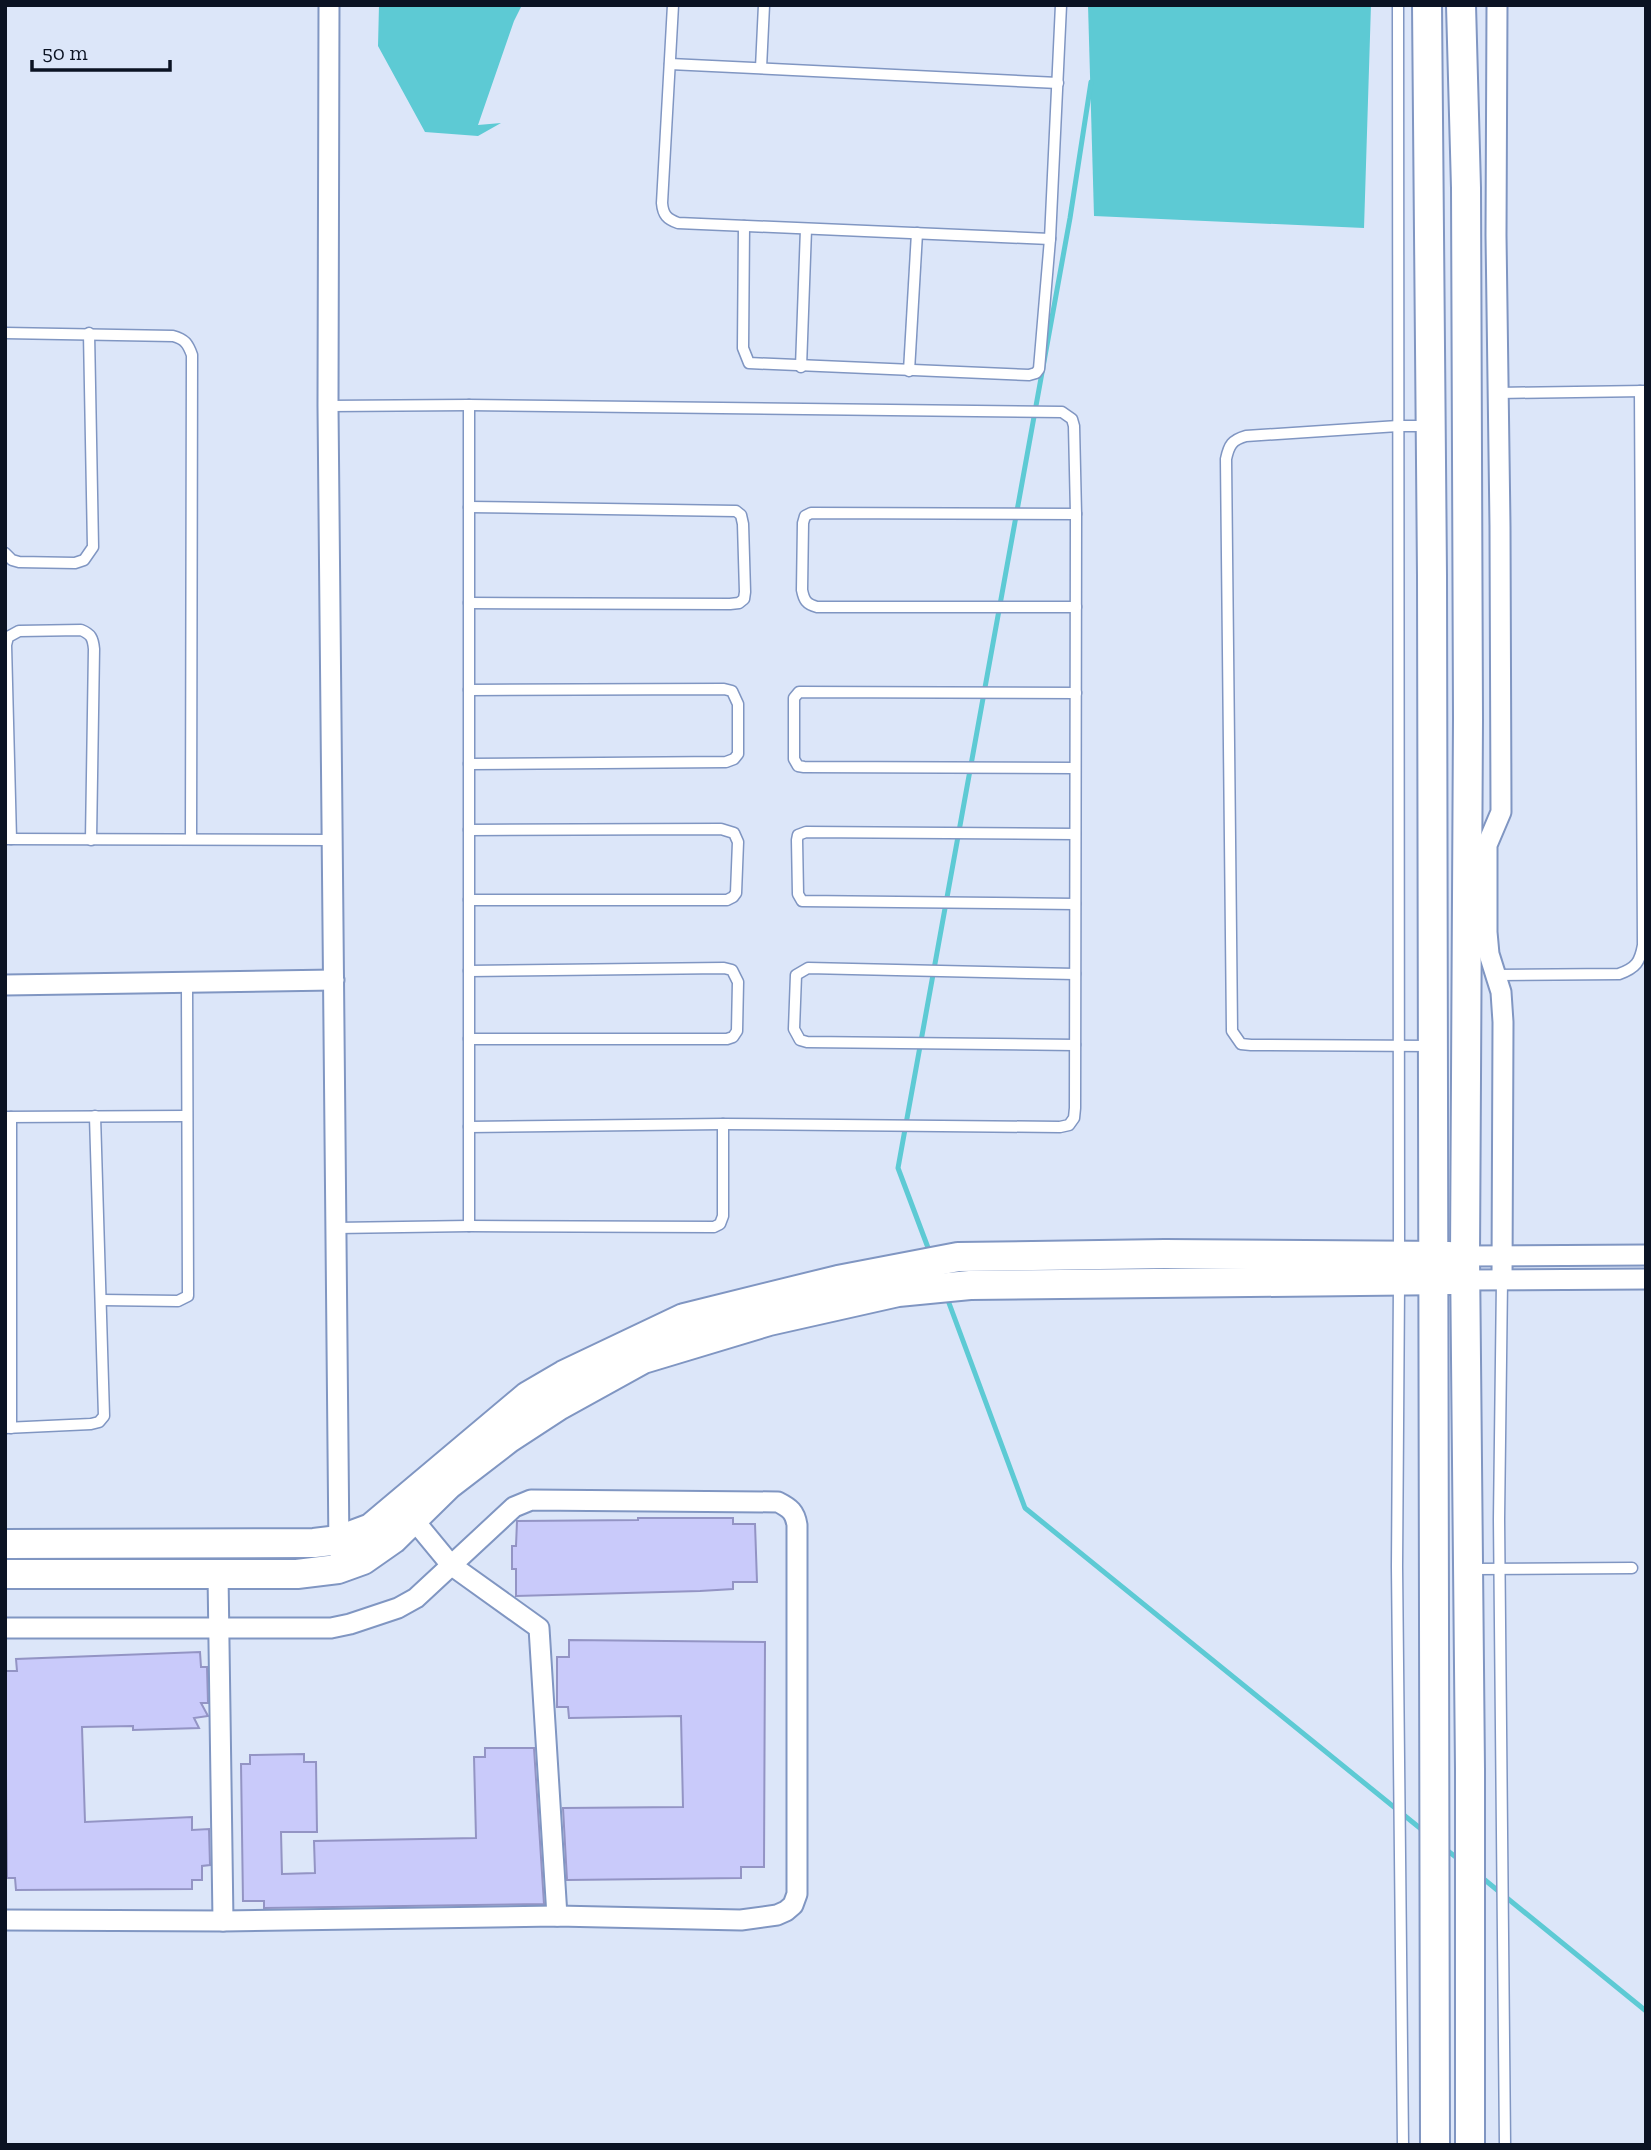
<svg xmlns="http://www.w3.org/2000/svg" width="1651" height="2150" viewBox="0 0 1651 2150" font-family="'Zilla Slab',serif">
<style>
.water{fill:#5dcad4}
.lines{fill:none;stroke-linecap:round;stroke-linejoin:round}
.stream{stroke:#5dcad4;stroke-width:5}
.building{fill:#c9cafa;stroke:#9394c4;stroke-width:2}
.lane-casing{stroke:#8096c2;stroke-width:13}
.street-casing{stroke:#8096c2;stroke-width:23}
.secondary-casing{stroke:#8096c2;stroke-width:32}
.lane{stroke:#fff;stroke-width:10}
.street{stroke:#fff;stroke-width:19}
.secondary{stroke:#fff;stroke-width:28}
</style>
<rect width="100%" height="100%" fill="#dce6f9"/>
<!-- water -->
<g class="water">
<polygon points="379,5 522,5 514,21 478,125 501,123 478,136 425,132 378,46"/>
<polygon points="1088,5 1371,5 1364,228 1094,216"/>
</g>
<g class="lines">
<!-- stream -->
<g class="stream">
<polyline points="930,1253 898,1168 1070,218 1091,82"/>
<polyline points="946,1295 1025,1508 1426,1833"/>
<polyline points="1444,1848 1461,1861"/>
<polyline points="1480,1876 1646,2011"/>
</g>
</g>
<!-- building -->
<g class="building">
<polygon points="638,1518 733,1518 733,1524 755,1524 757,1582 733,1582 733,1589 700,1591 516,1596 516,1569 512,1569 512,1546 516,1546 517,1521 638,1520"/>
<polygon points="569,1640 765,1642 764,1867 741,1867 741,1878 567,1880 563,1808 683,1807 681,1716 569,1718 568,1707 557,1707 557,1657 569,1657"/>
<polygon points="200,1652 201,1667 207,1667 208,1703 201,1703 208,1716 194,1718 199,1728 133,1730 133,1726 82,1727 85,1822 192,1817 192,1830 209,1829 210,1865 202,1866 202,1880 192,1880 192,1889 16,1890 15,1878 7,1878 5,1671 17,1671 16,1659"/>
<polygon points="485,1748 534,1748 544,1904 264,1908 264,1901 243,1901 241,1764 250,1764 250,1755 304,1754 304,1762 316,1762 317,1832 281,1832 282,1874 315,1873 314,1841 476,1838 474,1757 485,1757"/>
</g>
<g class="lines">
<defs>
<g id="lane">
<path d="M673,5L662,203C663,215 667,219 678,223L1050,239"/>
<polyline points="1398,5 1399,1252"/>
<polyline points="670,64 1058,83"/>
<polyline points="761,68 764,5"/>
<polyline points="744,226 743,348 749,363 1029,375 1036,373 1039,369 1050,239 1061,5"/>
<path d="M5,333L173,336C185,339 188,344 192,355L191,839"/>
<polyline points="801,367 806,229"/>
<polyline points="909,371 917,233"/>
<polyline points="1498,393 1645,391"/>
<polyline points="328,406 469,405 1062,412 1072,419 1074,426 1076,514 1075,1108 1074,1118 1069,1125 1060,1127 723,1124 469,1127"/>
<path d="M1429,426H1398L1246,436C1232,440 1229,445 1226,459L1232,1031L1241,1044L1251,1045L1431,1046"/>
<polyline points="5,553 12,560 19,562 75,563 84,560 93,547 89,333"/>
<polyline points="469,603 730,604 739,603 744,599 745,592 743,524 741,515 736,511 469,507"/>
<path d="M1076,607H817C806,604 804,600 802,590L803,523L805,516L811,513L1076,514"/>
<polyline points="469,690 724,689 732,691 738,704 738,754 734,759 726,762 469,764"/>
<polyline points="1075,768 804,767 798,766 794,759 794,698 799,692 1076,693"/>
<polyline points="1075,834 806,832 798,835 797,840 798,894 802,901 1075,904"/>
<polyline points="6,839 332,840"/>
<path d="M11,839L6,645L8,637L19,631L81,630C91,634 93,638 94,649L91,840"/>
<polyline points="469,900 727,900 733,897 736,893 738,842 734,833 721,829 469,830"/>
<path d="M1496,975L1619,974C1636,968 1640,962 1643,945L1640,391"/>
<polyline points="469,1039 727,1039 733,1037 737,1031 738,982 732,970 724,968 469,971"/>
<polyline points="1075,1045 807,1042 800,1040 794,1029 796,975 808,968 1075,974"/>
<polyline points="5,1117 186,1116"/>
<polyline points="11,1117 11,1428"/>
<polyline points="469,1226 469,405"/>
<polyline points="336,1228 469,1226 714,1227 720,1224 723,1216 723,1124"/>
<polyline points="1502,1280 1499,1519 1505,2145"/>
<polyline points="1399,1284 1397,1567 1403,2145"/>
<polyline points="102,1300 178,1301 188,1296 187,984"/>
<polyline points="5,1428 91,1424 99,1422 104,1416 95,1116"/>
<polyline points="1472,1569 1632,1568"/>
</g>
<g id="street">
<polyline points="329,5 328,406 339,1551"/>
<polyline points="1497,5 1496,235 1500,526 1501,812 1487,845 1487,932 1489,954 1501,992 1503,1022 1502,1280"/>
<polyline points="5,985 334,980"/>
<polyline points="1465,1256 1646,1255"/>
<polyline points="1465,1280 1646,1279"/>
<polyline points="413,1519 451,1565 539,1628 557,1916"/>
<polyline points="218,1574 223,1921"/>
<path d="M5,1628H331L350,1624L398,1608L416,1598L514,1507L531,1500L778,1502C790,1508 795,1512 797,1525V1894L793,1905L786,1911L777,1915L741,1920L557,1916L223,1921L5,1920"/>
</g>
<g id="secondary">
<polyline points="1427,5 1432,575 1435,2145"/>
<polyline points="1461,5 1466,188 1468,719 1465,1256 1470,1769 1470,2145"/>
<polyline points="5,1544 314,1543 339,1540 371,1528 528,1396 564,1375 684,1318 838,1280 958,1257 1165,1254 1449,1256"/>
<polyline points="5,1574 297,1574 338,1569 363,1560 393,1539 448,1485 509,1438 558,1406 643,1359 769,1321 898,1292 970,1285 1451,1280"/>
</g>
</defs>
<!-- lane casing -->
<use href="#lane" class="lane-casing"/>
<!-- street casing -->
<use href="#street" class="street-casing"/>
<!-- secondary casing -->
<use href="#secondary" class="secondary-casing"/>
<!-- lane -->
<use href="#lane" class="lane"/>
<!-- street -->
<use href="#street" class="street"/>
<!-- secondary -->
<use href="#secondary" class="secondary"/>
</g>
<!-- border -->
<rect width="1651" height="2150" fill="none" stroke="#0b1323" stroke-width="14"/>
<!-- scale -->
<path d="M32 60v10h138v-10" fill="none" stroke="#0b1323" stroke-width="3.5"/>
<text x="42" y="60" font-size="21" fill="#0b1323" stroke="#dce6f9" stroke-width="5" paint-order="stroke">50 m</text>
</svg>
